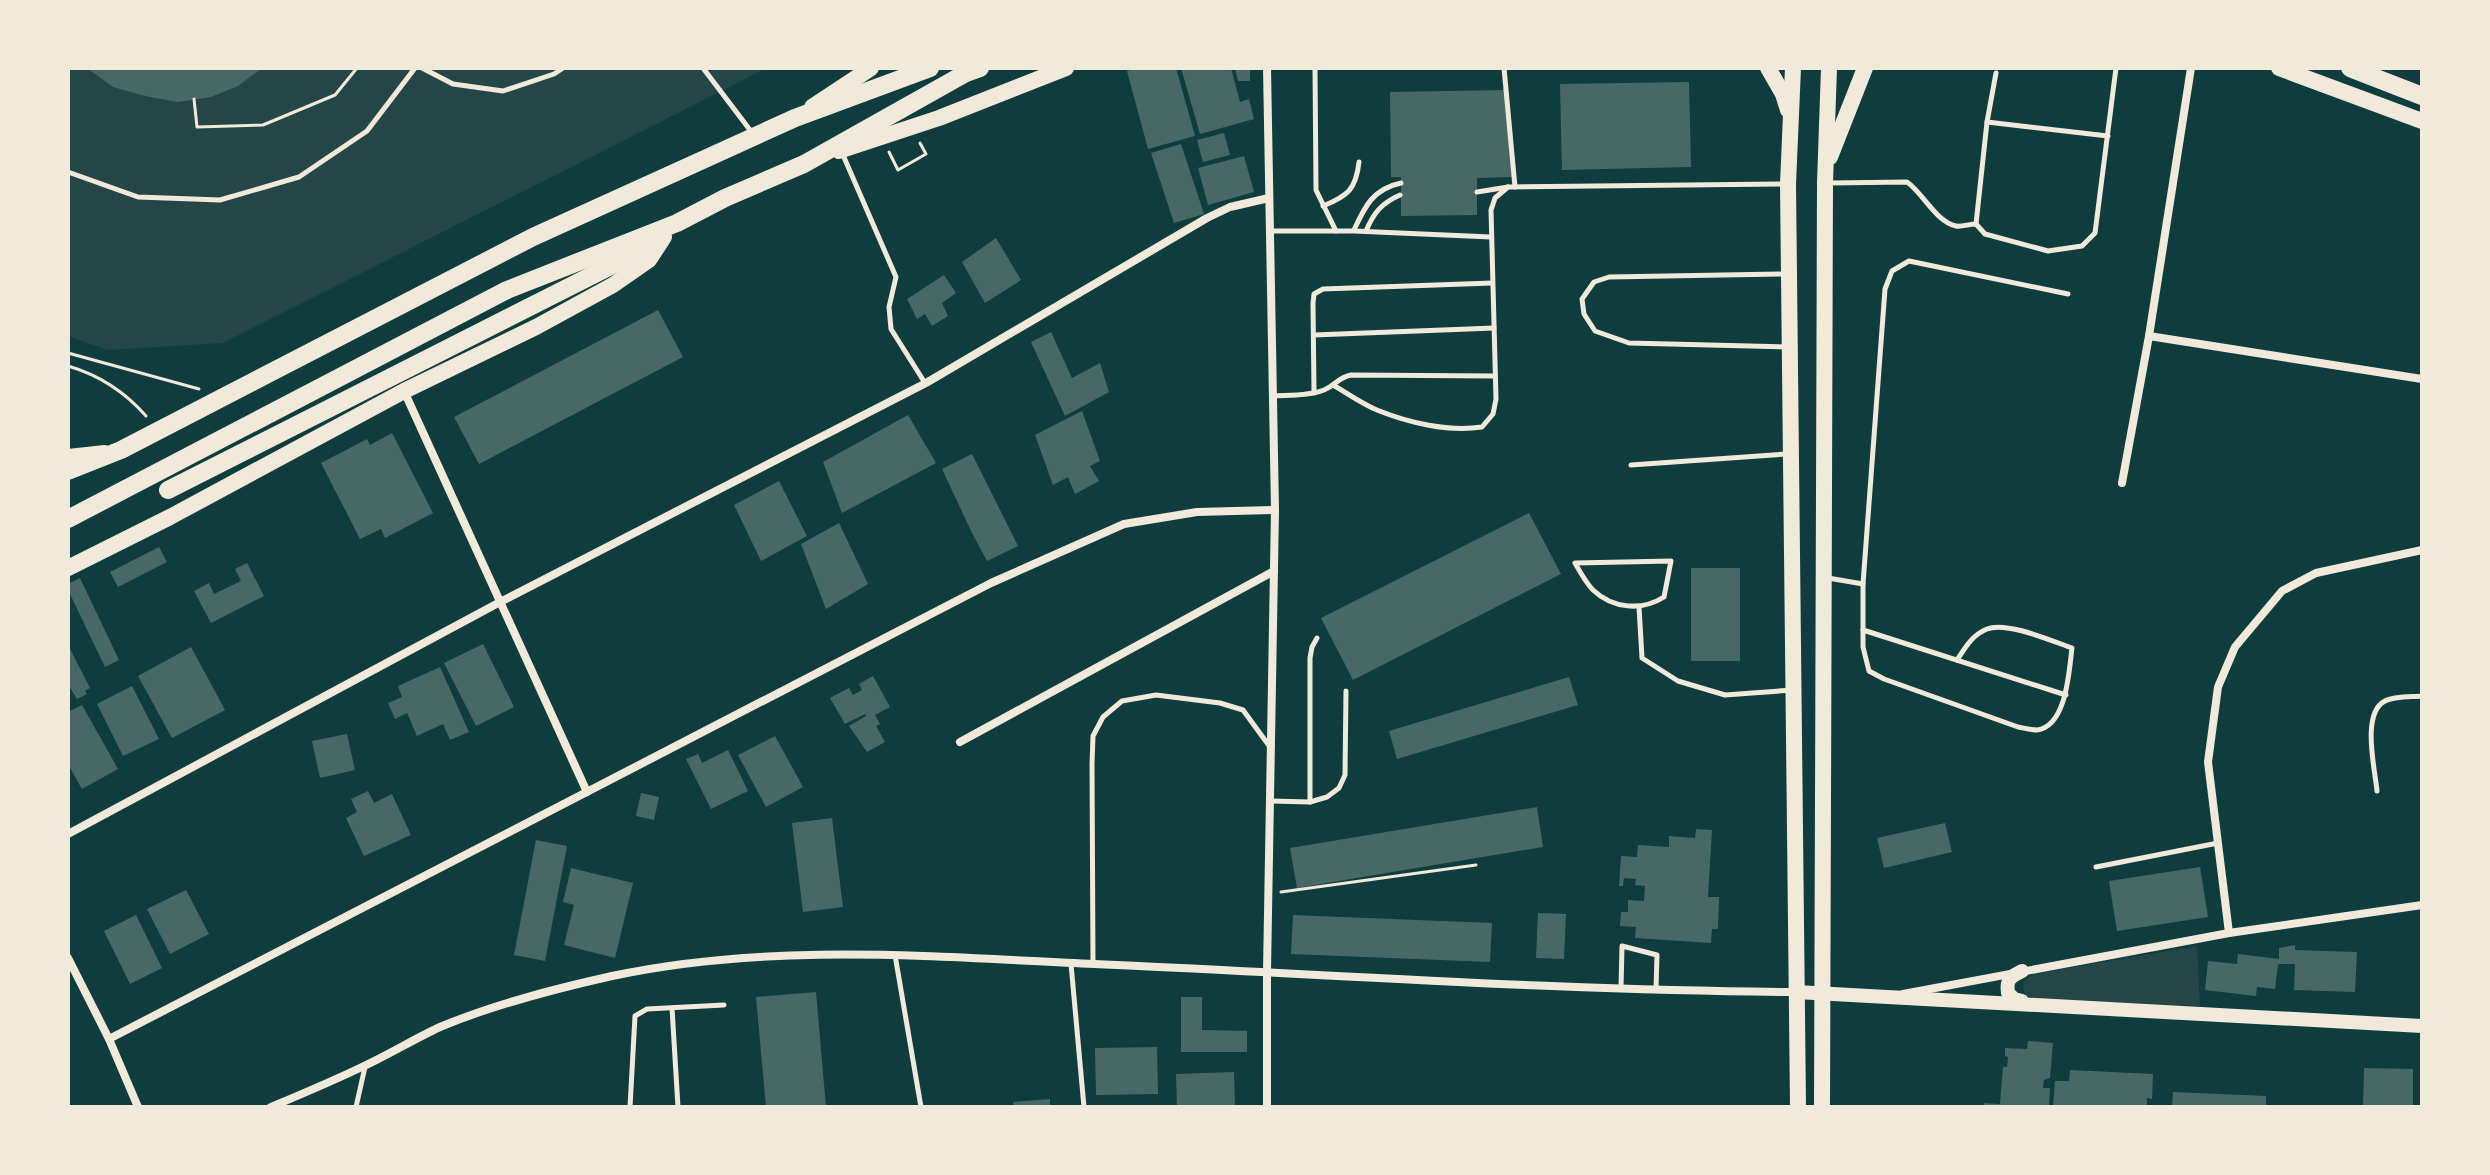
<svg xmlns="http://www.w3.org/2000/svg" width="2490" height="1175" viewBox="0 0 2490 1175" font-family="Rubik,sans-serif">
<style>
.green{fill:#244646}
.building{fill:#486865}
.lines{fill:none;stroke-linecap:round;stroke-linejoin:round}
.path{stroke:#f1e9da;stroke-width:3}
.service{stroke:#f1e9da;stroke-width:5}
.minor{stroke:#f1e9da;stroke-width:8}
.secondary{stroke:#f1e9da;stroke-width:14}
.primary{stroke:#f1e9da;stroke-width:16}
.motorway{stroke:#f1e9da;stroke-width:18}
</style>
<rect width="100%" height="100%" fill="#0f3d3e"/>
<!-- green -->
<g class="green">
<polygon points="68,68 767,68 223,343 108,350 68,336"/>
<polygon points="2197,946 2200,1006 2042,1001 2025,996 2023,982 2034,974"/>
</g>
<!-- building -->
<g class="building">
<polygon points="87,68 262,68 238,86 211,97 178,102 145,96 113,87"/>
<polygon points="1137,68 1176,68 1195,136 1148,149 1127,71"/>
<polygon points="1181,68 1231,68 1240,102 1249,99 1254,119 1200,134"/>
<polygon points="1235,68 1250,68 1250,81 1238,81"/>
<polygon points="1689,82 1691,167 1562,170 1560,84"/>
<polygon points="1506,90 1512,177 1477,178 1477,215 1401,216 1401,177 1391,177 1390,92"/>
<polygon points="1224,133 1230,155 1203,162 1197,140"/>
<polygon points="1181,144 1204,214 1174,223 1151,153"/>
<polygon points="1244,156 1254,192 1208,205 1198,168"/>
<polygon points="996,238 1021,280 985,303 962,262"/>
<polygon points="944,275 956,293 942,303 948,316 932,326 925,314 917,319 907,299"/>
<polygon points="658,310 683,357 479,464 454,417"/>
<polygon points="1051,332 1072,378 1100,363 1109,392 1065,416 1031,342"/>
<polygon points="1082,411 1100,461 1090,466 1099,481 1075,494 1068,477 1053,485 1035,435"/>
<polygon points="908,415 936,463 842,513 823,462"/>
<polygon points="392,433 433,513 385,538 381,529 360,539 321,463 367,439 370,445"/>
<polygon points="972,454 1018,546 987,561 972,533 942,469"/>
<polygon points="779,481 807,536 761,561 734,505"/>
<polygon points="1529,513 1561,574 1353,680 1321,618"/>
<polygon points="839,523 868,584 826,609 801,544"/>
<polygon points="159,547 167,562 118,587 110,572"/>
<polygon points="247,563 264,596 211,623 194,591 209,583 214,594 241,581 235,569"/>
<rect x="1691" y="568" width="49" height="93"/>
<polygon points="80,578 119,660 105,667 68,590 68,584"/>
<polygon points="483,644 514,707 476,726 444,663"/>
<polygon points="68,645 90,688 85,691 87,694 77,699 68,684"/>
<polygon points="191,647 225,710 172,738 138,676"/>
<polygon points="440,667 469,732 450,740 443,724 417,736 407,713 395,719 388,703 402,697 398,686"/>
<polygon points="873,676 890,707 875,715 880,724 876,726 885,742 867,752 849,726 866,716 865,714 845,724 830,698 849,688 853,695 862,690 859,684"/>
<polygon points="1569,677 1578,705 1397,759 1389,731"/>
<polygon points="132,686 159,739 123,756 97,704"/>
<polygon points="82,705 118,769 82,789 68,764 68,712"/>
<polygon points="347,734 355,770 320,778 312,741"/>
<polygon points="775,736 803,787 766,807 738,755"/>
<polygon points="728,750 748,791 711,809 686,759 698,754 702,763"/>
<polygon points="368,791 374,803 392,794 411,835 364,856 346,818 357,812 351,799"/>
<polygon points="641,793 659,797 654,820 636,816"/>
<polygon points="1537,807 1543,847 1297,888 1290,848"/>
<polygon points="832,818 843,907 803,912 792,823"/>
<polygon points="1945,823 1952,852 1884,868 1877,838"/>
<polygon points="1696,829 1712,830 1708,897 1719,897 1718,929 1712,929 1711,943 1635,938 1636,927 1620,926 1621,912 1628,912 1628,900 1644,901 1645,886 1635,885 1636,879 1624,878 1623,886 1619,886 1621,856 1637,857 1638,845 1669,847 1669,836 1695,838"/>
<polygon points="536,840 567,846 545,961 514,955"/>
<polygon points="2200,867 2208,917 2117,931 2109,881"/>
<polygon points="571,868 633,883 615,958 564,945 574,905 563,902"/>
<polygon points="186,890 209,934 170,954 147,909"/>
<polygon points="1538,913 1566,914 1564,959 1536,958"/>
<polygon points="136,915 162,968 130,984 104,931"/>
<polygon points="1293,915 1492,923 1490,962 1291,954"/>
<polygon points="2295,945 2295,950 2357,952 2355,992 2294,990 2295,964 2278,964 2275,989 2257,987 2256,996 2205,990 2208,961 2237,964 2238,954 2279,959 2279,948"/>
<polygon points="816,992 826,1107 766,1107 756,997"/>
<polygon points="1181,997 1202,997 1202,1030 1247,1031 1247,1052 1181,1052"/>
<polygon points="2028,1041 2053,1043 2050,1078 2044,1080 2043,1088 2050,1088 2049,1107 1984,1107 1984,1103 2000,1104 2003,1067 2007,1067 2008,1057 2005,1056 2005,1048 2027,1049"/>
<polygon points="1157,1047 1158,1094 1096,1095 1095,1048"/>
<polygon points="2364,1068 2413,1069 2413,1107 2363,1107"/>
<polygon points="2070,1070 2153,1074 2152,1099 2147,1098 2147,1107 2053,1107 2055,1081 2069,1081"/>
<polygon points="1234,1072 1235,1107 1177,1107 1176,1074"/>
<polygon points="2173,1092 2266,1096 2266,1107 2172,1107"/>
<polygon points="1050,1099 1050,1107 1014,1107 1013,1102"/>
</g>
<g class="lines">
<!-- path -->
<g class="path">
<polyline points="194,99 197,127 263,125 335,95 357,68"/>
<polyline points="889,152 898,170 926,154 920,143"/>
<polyline points="68,353 199,389"/>
<path d="M68,366C99,375 125,392 146,416"/>
<polyline points="1281,892 1476,865"/>
</g>
<!-- service -->
<g class="service">
<polyline points="422,68 453,84 503,91 554,74 563,68"/>
<polyline points="703,68 753,134"/>
<polyline points="1315,68 1316,190 1336,231"/>
<polyline points="1504,68 1515,187"/>
<polyline points="1987,122 2108,136"/>
<polyline points="843,155 896,277 889,307 891,329 925,383"/>
<polyline points="68,172 138,197 220,200 299,177 367,131 415,68"/>
<path d="M1830,183L1907,182C1923,193 1936,222 1956,226C1961,227 1970,224 1976,224L1985,234L2048,251L2082,246L2095,233L2116,68"/>
<polyline points="1477,192 1508,187 1787,184"/>
<path d="M1323,206C1348,196 1356,189 1359,162"/>
<polyline points="1976,224 1987,122 1996,73"/>
<path d="M1354,230C1365,206 1373,189 1401,183"/>
<polyline points="1271,231 1354,231 1491,237"/>
<path d="M1366,231C1374,212 1382,203 1400,195"/>
<polyline points="1784,274 1609,277 1594,282 1582,299 1584,314 1595,331 1629,343 1787,347"/>
<polyline points="1314,335 1494,328"/>
<path d="M1333,385C1347,393 1362,404 1377,410C1409,423 1448,432 1482,427L1493,414L1496,399L1491,210L1495,198L1508,187"/>
<polyline points="1314,393 1313,303 1314,294 1323,289 1492,283"/>
<path d="M1273,396C1289,395 1309,396 1324,390C1336,385 1337,378 1351,375L1495,376"/>
<polyline points="1631,465 1786,454"/>
<path d="M1671,561L1664,597C1642,611 1613,609 1593,590C1586,583 1580,572 1575,563Z"/>
<polyline points="1828,578 1863,584"/>
<polyline points="1639,607 1642,658 1678,681 1725,695 1792,690"/>
<polyline points="1863,630 2066,695"/>
<path d="M1957,660C1965,648 1972,635 1987,629C2006,621 2052,641 2072,648C2069,670 2067,726 2037,730C2031,730 2023,728 2018,727L1884,679L1869,671L1863,647V584L1885,289L1892,271L1909,261L2068,294"/>
<path d="M2377,791C2375,769 2361,713 2385,701C2394,696 2411,697 2422,696"/>
<polyline points="1271,801 1310,802 1327,797 1339,788 1345,775 1346,691"/>
<polyline points="1310,802 1310,658 1312,647 1317,638"/>
<polyline points="2096,867 2218,843"/>
<polyline points="895,955 921,1107"/>
<polyline points="1071,964 1084,1107"/>
<polyline points="1093,964 1092,764 1093,736 1103,717 1122,701 1156,695 1220,703 1243,710 1270,747"/>
<polyline points="1621,988 1622,946 1657,955 1656,990"/>
<polyline points="672,1008 678,1107"/>
<polyline points="356,1107 365,1067"/>
<polyline points="630,1107 635,1016 647,1009 724,1005"/>
</g>
<!-- minor -->
<g class="minor">
<polyline points="1267,68 1275,510 1267,971 1267,1107"/>
<polyline points="2149,336 2422,379"/>
<polyline points="404,391 587,792"/>
<polyline points="2122,483 2149,336 2191,68"/>
<polyline points="960,742 1274,571"/>
<polyline points="68,834 502,601 926,383 1207,218 1230,207 1269,198"/>
<polyline points="2229,933 2208,762 2218,687 2235,647 2282,591 2316,573 2422,550"/>
<polyline points="68,958 109,1039 138,1107"/>
<polyline points="1903,994 2229,933 2422,905"/>
<polyline points="109,1039 991,583 1124,524 1197,512 1275,510"/>
<path d="M271,1107C302,1094 333,1081 364,1066C390,1054 414,1039 440,1027C495,1004 554,989 612,976C770,942 934,957 1094,964C1328,974 1562,991 1796,992"/>
</g>
<!-- secondary -->
<g class="secondary">
<polyline points="68,456 105,452"/>
<polyline points="1796,992 2422,1026"/>
<path d="M2022,1001L2014,999L2008,993C2006,979 2010,977 2022,971"/>
</g>
<!-- primary -->
<g class="primary">
<polyline points="1768,68 1783,94 1788,110"/>
<polyline points="1793,68 1788,184 1798,1107"/>
<polyline points="2279,68 2422,121"/>
<polyline points="812,107 871,68"/>
<polyline points="839,151 939,118 1066,68"/>
<polyline points="1830,157 1865,68"/>
<polyline points="68,568 170,517 404,391 536,327 613,285 649,260 664,237"/>
<polyline points="1822,1107 1825,183 1829,68"/>
</g>
<!-- motorway -->
<g class="motorway">
<polyline points="2350,68 2422,96"/>
<polyline points="68,471 121,450 533,237 795,118 930,68"/>
<polyline points="168,490 660,241"/>
<polyline points="68,519 507,290 677,223 725,198 804,164 966,73 980,68"/>
</g>
</g>
<!-- border -->
<rect width="2490" height="1175" fill="none" stroke="#f1e9da" stroke-width="140"/>
</svg>
